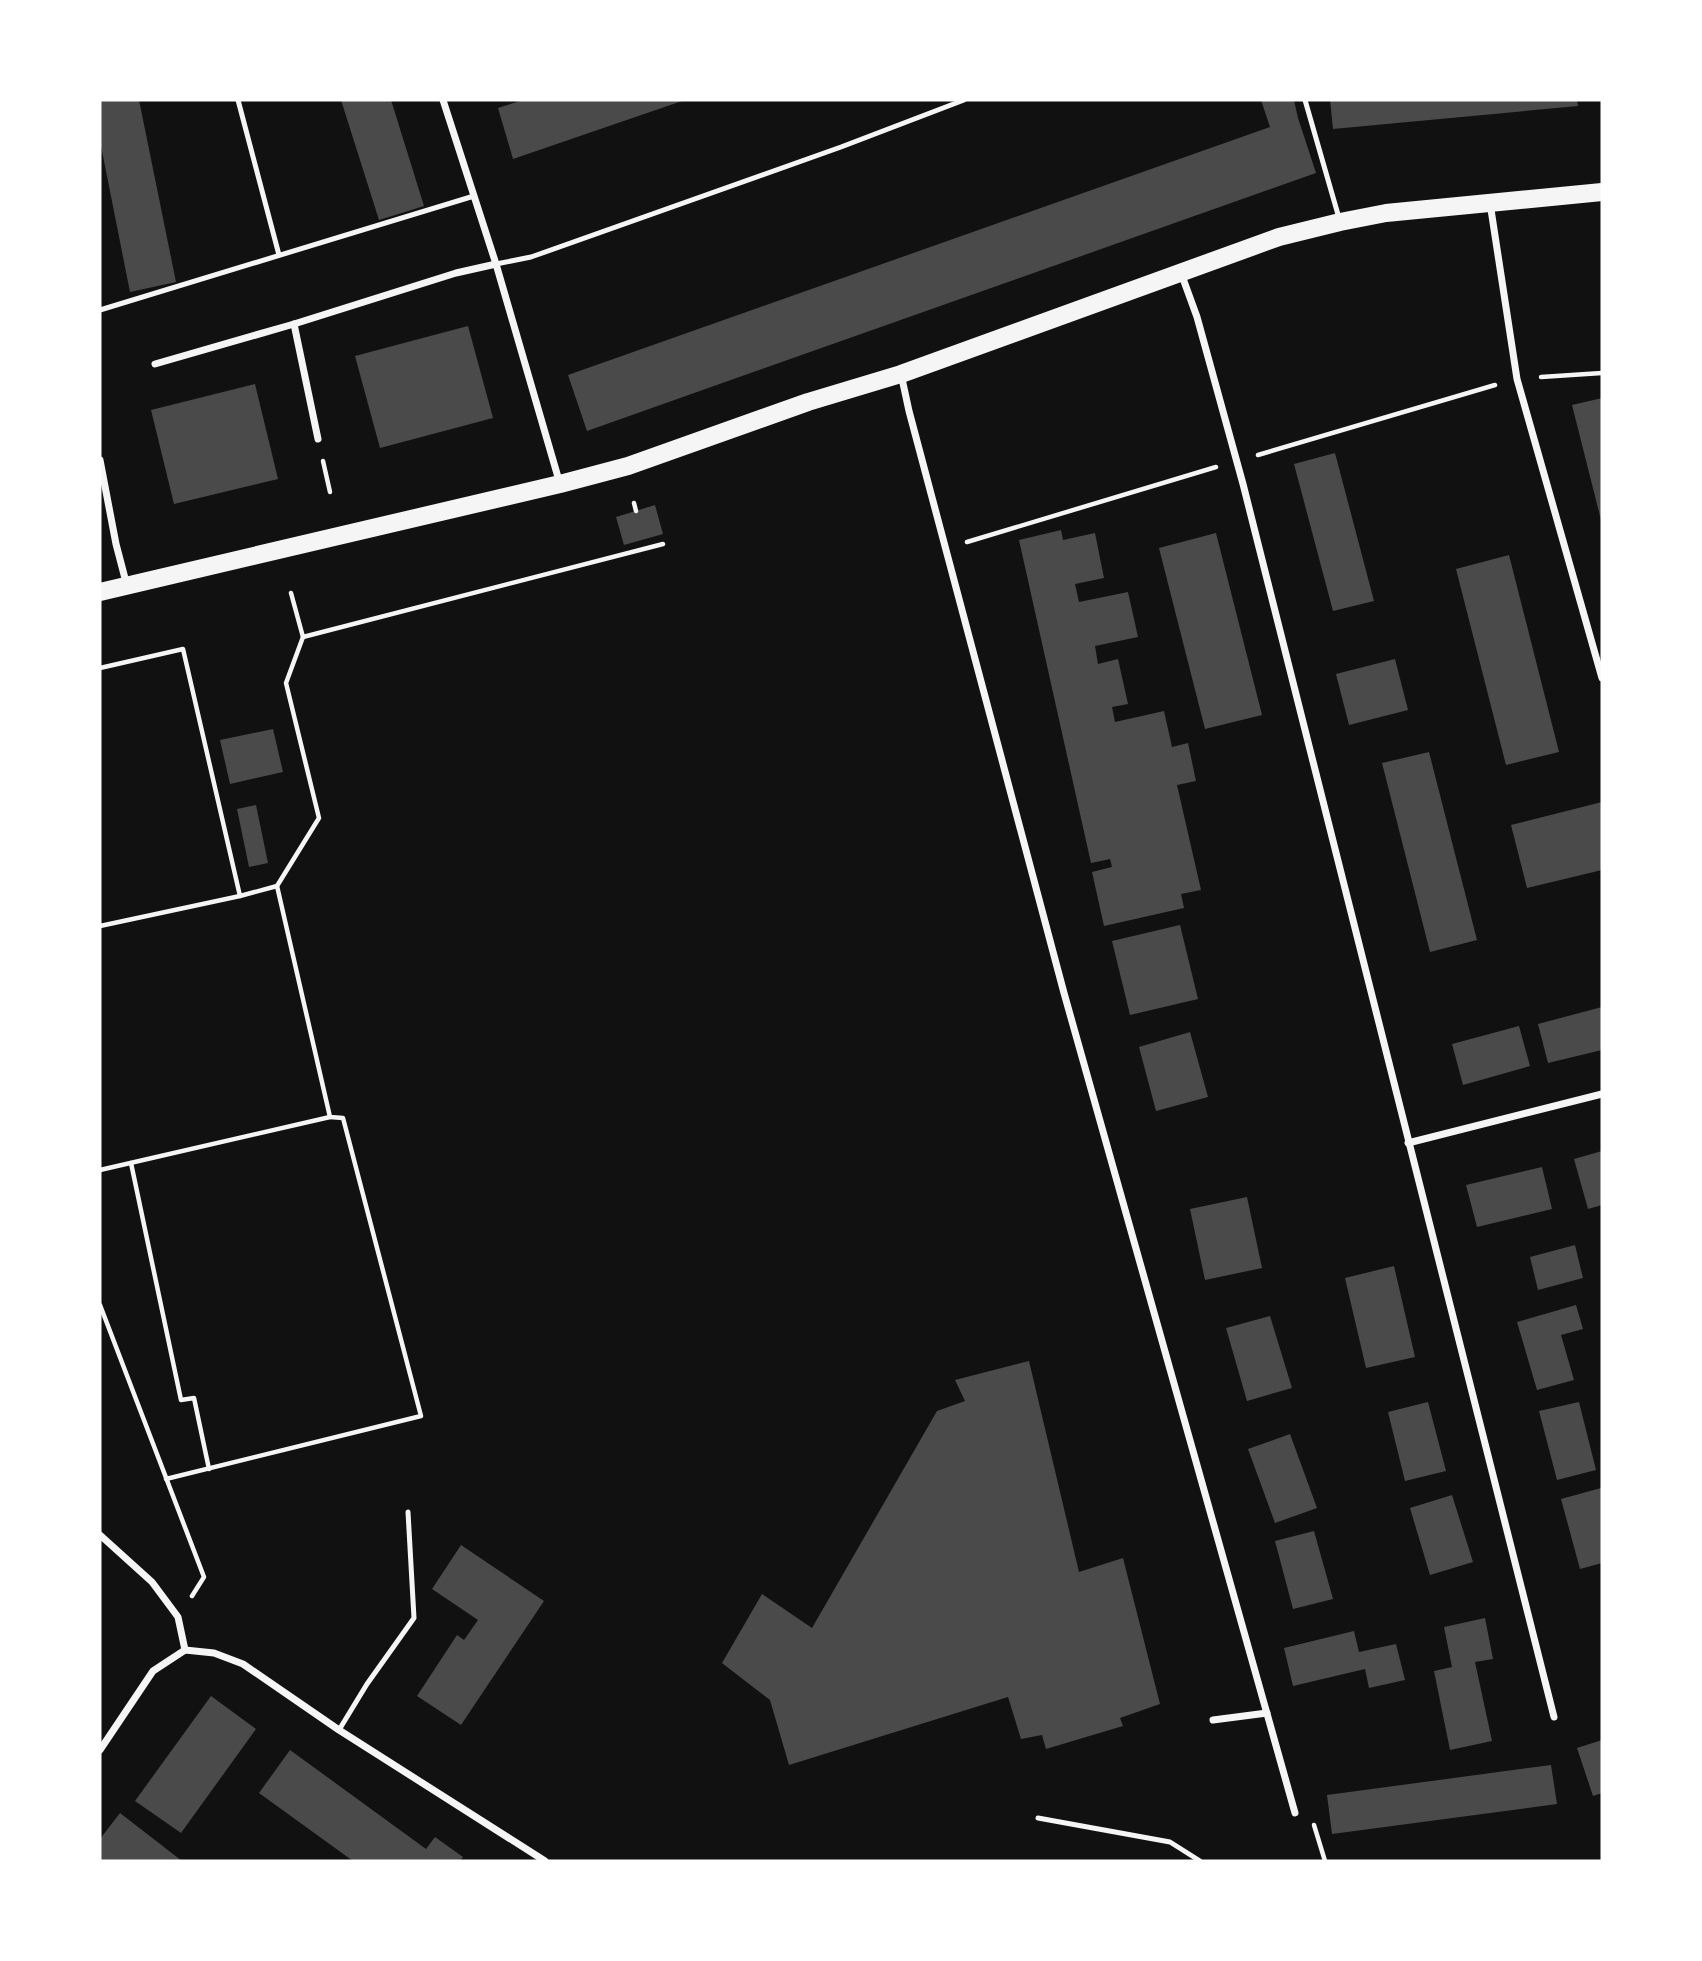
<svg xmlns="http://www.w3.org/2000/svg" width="1702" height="1961" viewBox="0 0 1702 1961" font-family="'Open Sans',sans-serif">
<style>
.building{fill:#4a4a4a}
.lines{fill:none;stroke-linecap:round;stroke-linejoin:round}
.path{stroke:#f5f5f5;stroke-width:4.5}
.service{stroke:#f5f5f5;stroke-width:5}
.minor{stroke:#f5f5f5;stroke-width:7}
.primary{stroke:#f5f5f5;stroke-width:18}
</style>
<rect width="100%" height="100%" fill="#111"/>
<!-- building -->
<g class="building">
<polygon points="100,100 139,100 176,282 130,292 100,141"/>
<polygon points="341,100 391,100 424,206 379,220"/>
<polygon points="523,100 685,100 513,159 498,108"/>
<polygon points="1261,100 1294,100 1298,118 1316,173 587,431 568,375 1270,127"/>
<polygon points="1330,100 1577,100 1578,106 1333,129"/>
<polygon points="468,326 493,418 380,448 355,356"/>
<polygon points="255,384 278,479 174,504 151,410"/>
<polygon points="1602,398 1602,520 1601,520 1572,405"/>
<polygon points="1335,453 1374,601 1333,611 1294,464"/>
<polygon points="655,505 663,534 624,545 616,517"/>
<polygon points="1061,530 1063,540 1095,533 1104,578 1075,584 1079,602 1128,592 1138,637 1095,646 1098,664 1118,659 1128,704 1112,707 1115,722 1164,711 1172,747 1188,743 1196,781 1177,785 1201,890 1181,894 1184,908 1104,926 1092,872 1112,867 1110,859 1091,863 1019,540"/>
<polygon points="1216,533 1262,715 1205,729 1159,548"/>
<polygon points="1509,555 1559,752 1506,765 1456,569"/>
<polygon points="1395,659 1408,710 1349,725 1336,674"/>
<polygon points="273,729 283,772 230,784 220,740"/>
<polygon points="1429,752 1477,940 1430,952 1382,763"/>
<polygon points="1602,802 1602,870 1527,888 1511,825"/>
<polygon points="256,805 268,863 249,867 237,809"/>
<polygon points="1180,925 1198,999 1130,1015 1112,941"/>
<polygon points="1602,1007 1602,1050 1548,1063 1538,1024"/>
<polygon points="1519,1026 1530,1066 1463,1085 1452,1044"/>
<polygon points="1190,1032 1208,1097 1156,1111 1139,1047"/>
<polygon points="1602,1151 1602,1205 1588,1209 1574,1159"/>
<polygon points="1542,1167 1552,1209 1477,1227 1466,1185"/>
<polygon points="1247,1197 1262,1268 1205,1280 1190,1209"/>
<polygon points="1575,1245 1583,1278 1538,1290 1530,1257"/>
<polygon points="1394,1266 1415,1357 1366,1368 1345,1278"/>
<polygon points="1576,1305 1583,1329 1561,1335 1574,1380 1537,1390 1517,1322"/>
<polygon points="1270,1316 1292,1388 1247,1401 1226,1328"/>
<polygon points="1029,1361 1079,1572 1123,1558 1160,1704 1120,1718 1123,1726 1046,1749 1042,1735 1021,1739 1008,1697 789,1765 770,1700 722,1663 762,1594 812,1628 937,1411 965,1401 955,1380"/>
<polygon points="1428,1402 1446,1471 1405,1481 1388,1412"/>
<polygon points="1579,1402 1596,1470 1557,1480 1539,1411"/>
<polygon points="1290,1434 1317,1508 1275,1523 1248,1449"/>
<polygon points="1601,1488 1602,1563 1580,1569 1561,1499"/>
<polygon points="1452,1495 1473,1562 1430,1575 1410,1508"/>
<polygon points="1314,1531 1333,1599 1293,1609 1275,1541"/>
<polygon points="461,1545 544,1601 461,1725 417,1696 457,1635 464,1640 478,1620 432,1589"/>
<polygon points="1485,1618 1493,1659 1475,1662 1492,1741 1450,1750 1434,1671 1452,1667 1444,1627"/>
<polygon points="1354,1631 1359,1652 1396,1644 1405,1680 1369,1688 1365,1669 1293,1686 1284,1648"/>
<polygon points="211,1696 256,1729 181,1833 135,1801"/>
<polygon points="1602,1740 1602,1793 1593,1796 1577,1748"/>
<polygon points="290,1750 426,1849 435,1837 463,1857 460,1861 353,1861 259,1793"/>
<polygon points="1551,1765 1557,1804 1332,1834 1327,1795"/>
<polygon points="120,1813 182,1861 100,1861 100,1839"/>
</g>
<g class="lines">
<!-- path -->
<g class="path">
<polyline points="1541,377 1602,373"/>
<polyline points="1258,455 1495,385"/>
<polyline points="323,461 330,492"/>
<polyline points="634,503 636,511"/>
<polyline points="967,542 1216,467"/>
<polyline points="303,637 663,544"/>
<polyline points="100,668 183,649 240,896"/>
<polyline points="100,926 240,896 277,886"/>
<polyline points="131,1163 181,1400 194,1398 209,1469"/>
<polyline points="100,1170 330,1117"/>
<polyline points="100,1305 204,1577 192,1596"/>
<polyline points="166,1479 421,1416 343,1118 330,1117 277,886 319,818 286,683 303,637 291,593"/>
<polyline points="1314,1825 1325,1861"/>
</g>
<!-- service -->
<g class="service">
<polyline points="238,100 279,255"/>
<polyline points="1305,100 1339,218"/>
<polyline points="496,264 531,257 841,147 964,100"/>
<polyline points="100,310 474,196"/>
<polyline points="339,1730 367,1684 414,1618 408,1512"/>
<polyline points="1038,1818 1170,1842 1200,1861"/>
</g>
<!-- minor -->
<g class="minor">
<polyline points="443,100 496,264 560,484"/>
<polyline points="1490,203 1517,379 1602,678"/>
<polyline points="1181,273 1197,317 1243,484 1554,1717"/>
<polyline points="294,324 318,439"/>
<polyline points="155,364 294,324 456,273 496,264"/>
<polyline points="901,374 909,411 1064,993 1295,1813"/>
<polyline points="100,460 116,544 127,586"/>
<polyline points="1408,1143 1602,1094"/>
<polyline points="100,1535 152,1582 178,1617 185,1650"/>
<polyline points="1213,1720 1267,1713"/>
<polyline points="100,1750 153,1671 185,1650 214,1653 243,1664 339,1730 545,1861"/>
</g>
<!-- primary -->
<polyline class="primary" points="100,592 560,484 628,466 808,402 901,374 1279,237 1340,222 1386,213 1602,192"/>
</g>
<!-- border -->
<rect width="1702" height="1961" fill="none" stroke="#ffffff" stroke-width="203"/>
</svg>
